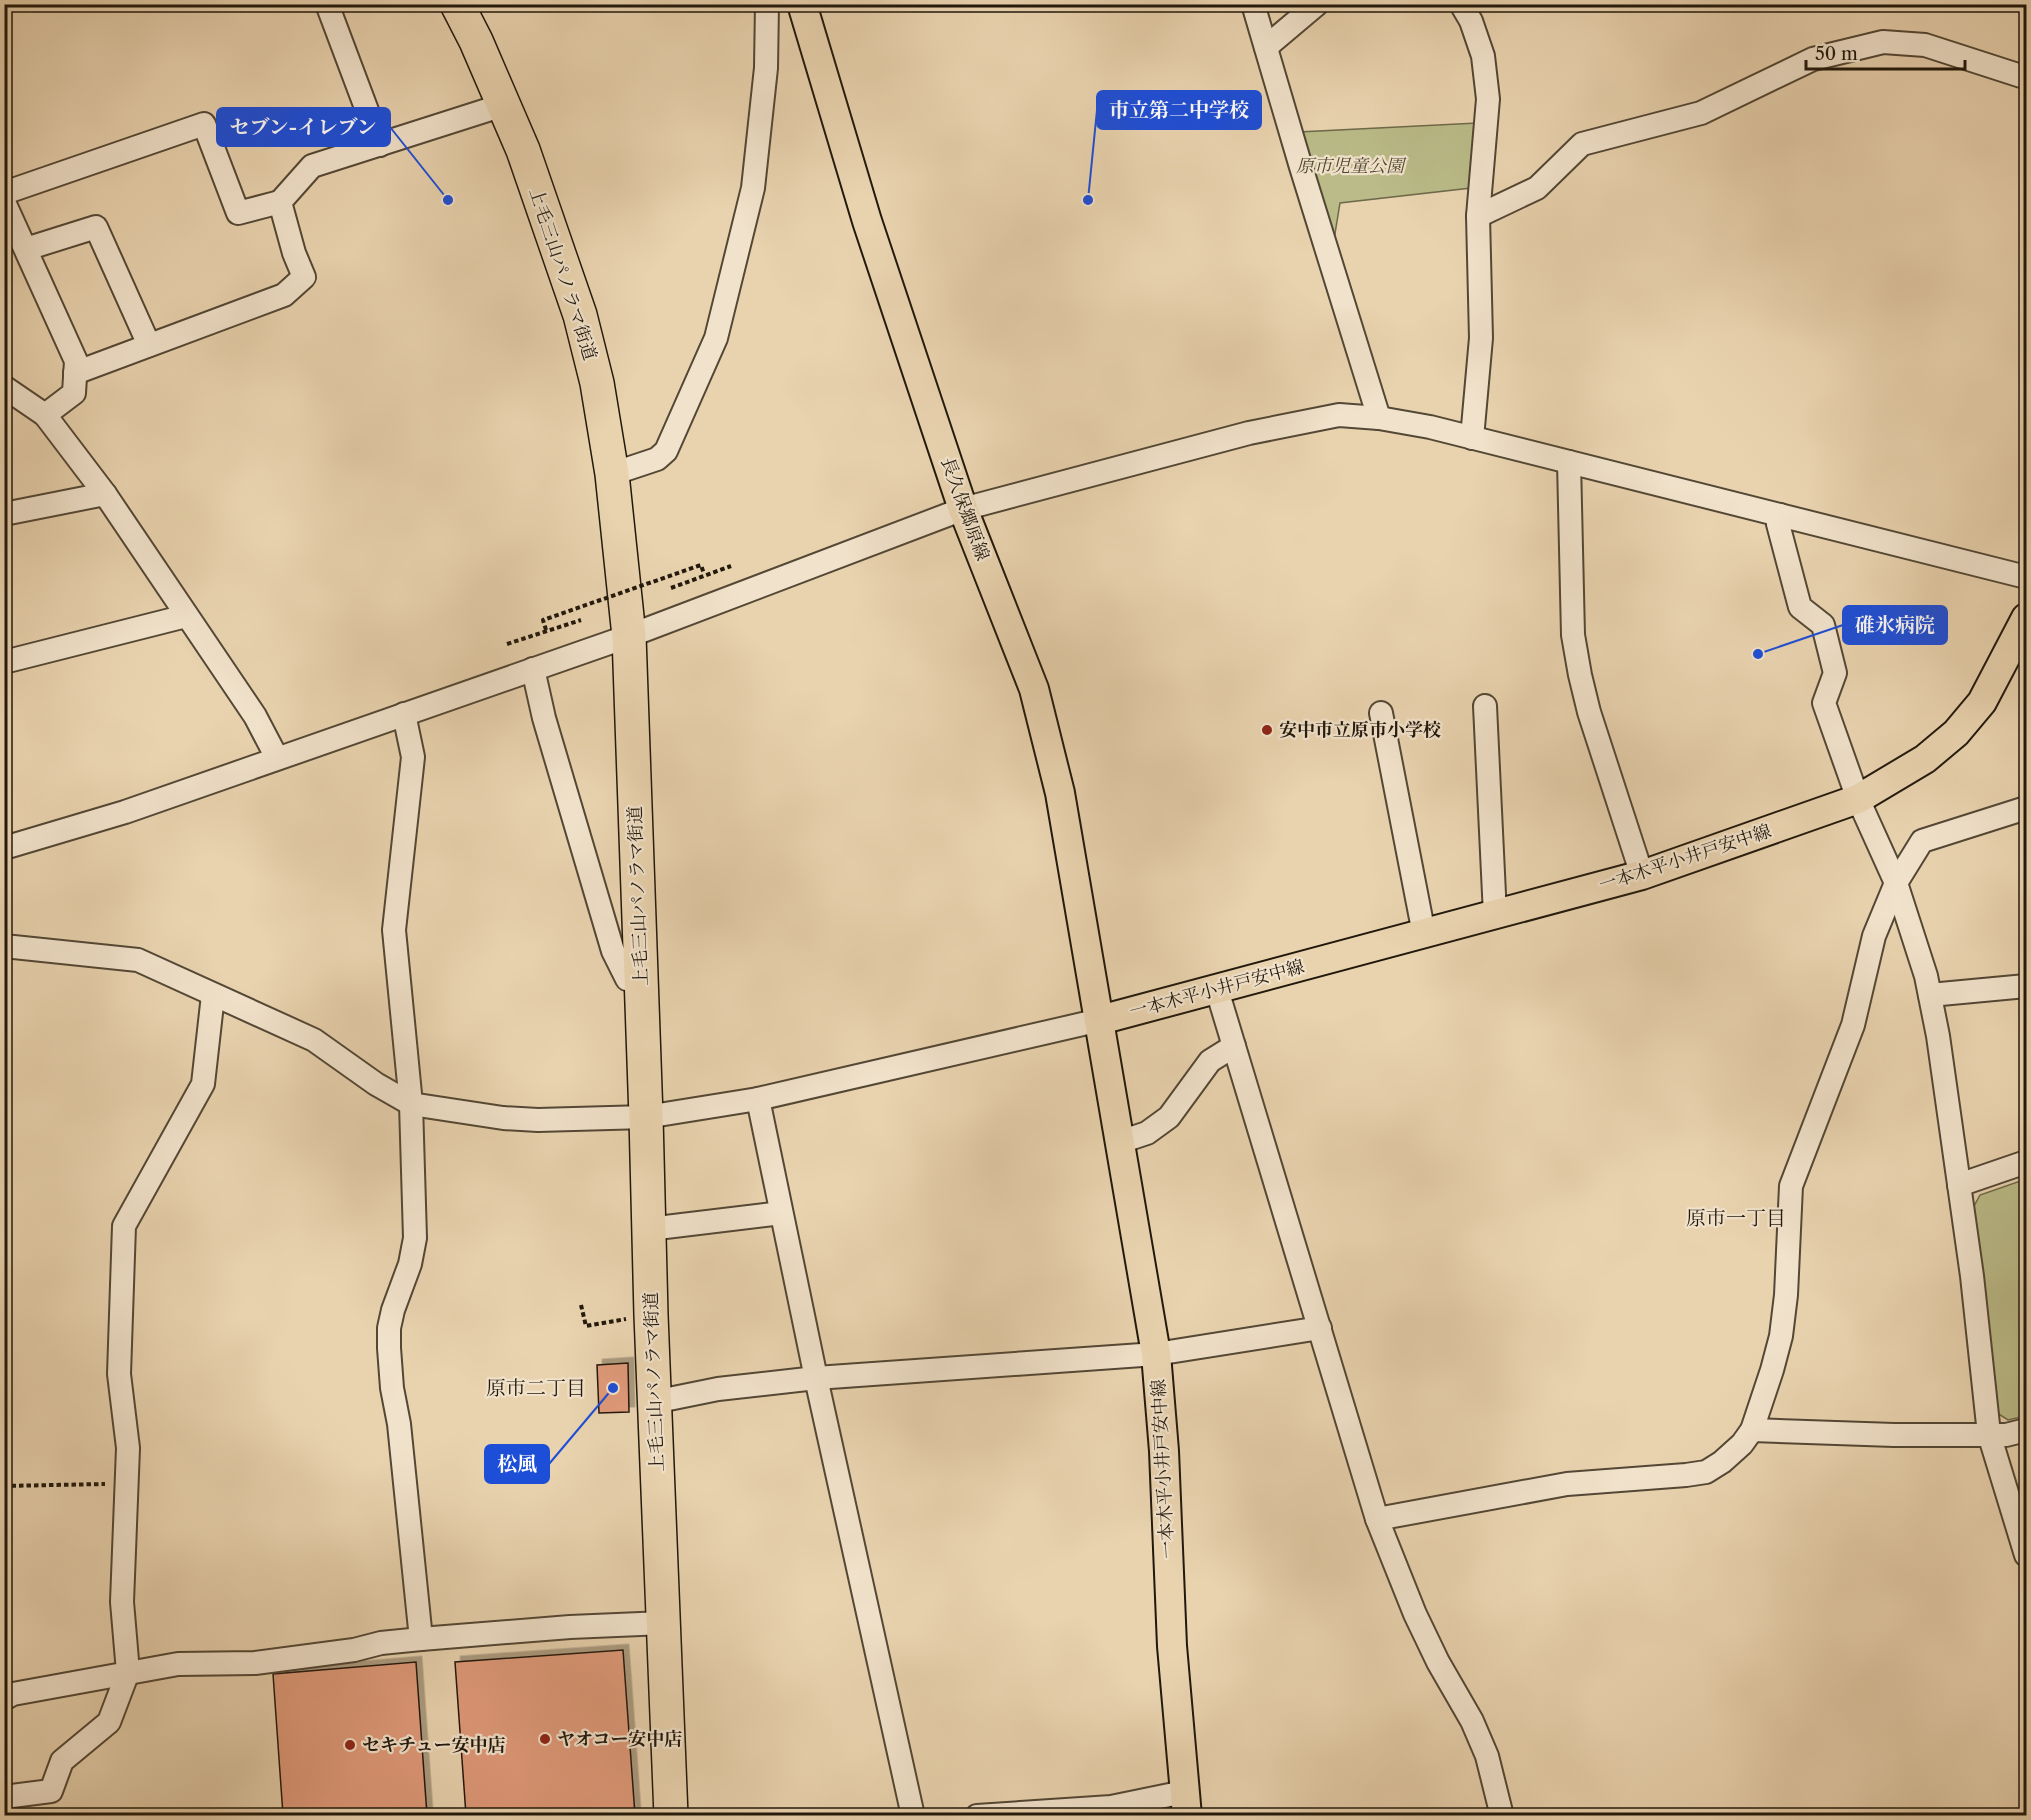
<svg xmlns="http://www.w3.org/2000/svg" width="2031" height="1820" viewBox="0 0 2031 1820" font-family="'Libre Caslon Text','Noto Serif JP',serif">
<style>
.green{fill:#babb88;stroke:#6e6a4a;stroke-width:1.5}
.building{fill:#e09a7a;stroke:#21180c;stroke-width:1.5;filter:url(#shadow)}
.lines{fill:none;stroke-linecap:round;stroke-linejoin:round}
.minor-casing{stroke:#534735;stroke-width:26}
.major-casing{stroke:#21180c;stroke-width:32}
.highway-casing{stroke:#21180c;stroke-width:36}
.path{stroke:#21180c;stroke-width:4;stroke-dasharray:4.5 3;stroke-linecap:butt}
.minor{stroke:#f1e2cb;stroke-width:22}
.major{stroke:#e9d3af;stroke-width:28}
.highway{stroke:#e9d3af;stroke-width:33}
.path-bridge{stroke:#21180c;stroke-width:4;stroke-dasharray:4.5 3;stroke-linecap:butt}
.poi-dot{fill:#8f2418;stroke:#f1e2cb;stroke-width:2}
.labels{text-anchor:middle;stroke-width:4.5;stroke-linejoin:round;paint-order:stroke}
.park-label{font-size:18px;font-style:italic;fill:#4f4931;stroke:#f1e2cb}
.street-label{font-size:18px;fill:#21180c;stroke:#f1e2cb}
.poi-label{font-size:18px;font-weight:bold;fill:#21180c;stroke:#f1e2cb;text-anchor:start}
.neighbourhood-label{font-size:20px;fill:#21180c;stroke:#f1e2cb}
.leader{fill:none;stroke:#1d4ed8;stroke-width:2}
.callout-dot{fill:#1d4ed8;stroke:#f1e2cb;stroke-width:2}
.callout{fill:#1d4ed8;stroke:#1d4ed8;stroke-width:2}
.callout-label{font-size:20px;text-anchor:middle;font-weight:bold;fill:#fff}
</style>
<defs>
<filter id="shadow"><feDropShadow dx="5.5" dy="-5.5" stdDeviation="0" flood-color="#0004"/></filter>
</defs>
<rect width="100%" height="100%" fill="#e9d3af"/>
<filter id="stains"><feTurbulence type="fractalNoise" baseFrequency=".00333" numOctaves="4"/><feColorMatrix values="0 0 0 0 .2 0 0 0 0 .09 0 0 0 0 .02 0 0 0 .5 -.17"/></filter>
<radialGradient id="worn" r=".72"><stop offset=".6" stop-color="#630" stop-opacity="0"/><stop offset="1" stop-color="#630" stop-opacity=".3"/></radialGradient>
<!-- green -->
<g class="green">
<polygon points="1477,123 1471,188 1340,203 1333,246 1299,132"/>
<polygon points="2026,1179 2026,1416 2008,1420 1997,1413 1973,1208 1980,1195"/>
</g>
<!-- building -->
<g class="building">
<polygon points="628,1363 629,1412 599,1413 597,1365"/>
<polygon points="623,1650 635,1815 466,1815 455,1662"/>
<polygon points="416,1662 427,1815 283,1815 273,1674"/>
</g>
<g class="lines">
<defs>
<g id="minor">
<polyline points="327,4 380,145"/>
<polyline points="1253,4 1301,167 1379,418"/>
<polyline points="1461,4 1471,21 1483,56 1488,99 1478,216 1481,338 1472,438"/>
<polyline points="1266,47 1317,4"/>
<polyline points="4,193 204,124 238,213 280,202"/>
<polyline points="4,202 76,361 74,393 45,415"/>
<polyline points="1478,216 1537,188 1582,144 1701,113 1813,59 1883,42 1925,45 2021,76 2026,75"/>
<polyline points="26,249 96,227 149,345"/>
<polyline points="75,373 284,295 304,277 294,253 280,202 312,166 503,105"/>
<polyline points="4,387 45,415 105,494 255,716 277,758"/>
<polyline points="1569,462 1573,635 1580,675 1589,712 1642,875"/>
<polyline points="612,474 657,459 666,451 716,338 753,188 766,68 767,4"/>
<polyline points="4,514 105,494"/>
<polyline points="1780,515 1778,524 1800,607 1823,625 1835,673 1824,703 1858,799 1896,883 1926,976 1938,1036 1972,1276 1989,1434 2026,1555"/>
<polyline points="4,662 186,616"/>
<polyline points="533,669 544,718 613,951 627,979 641,977"/>
<polyline points="1485,706 1495,915"/>
<polyline points="1381,713 1424,934"/>
<polyline points="404,714 413,757 394,930 411,1104 415,1238 410,1264 393,1310 389,1328 389,1348 392,1388 399,1424 421,1639"/>
<polyline points="4,848 125,812 629,636 963,509 1249,433 1339,415 1379,418 1430,427 2026,577"/>
<polyline points="4,946 138,960 314,1040 376,1084 411,1104 503,1118 538,1120 646,1117 758,1099 1100,1020"/>
<polyline points="1217,990 1377,1519 1415,1614 1438,1662 1472,1721 1487,1756 1502,1816"/>
<polyline points="1930,995 2026,986"/>
<polyline points="758,1099 816,1378 913,1816"/>
<polyline points="1120,1142 1147,1133 1169,1117 1210,1061 1234,1046"/>
<polyline points="1959,1185 2026,1162"/>
<polyline points="649,1229 781,1213"/>
<polyline points="654,1402 718,1389 816,1378 1156,1354 1320,1328"/>
<polyline points="1752,1430 1894,1435 2006,1435 2026,1430"/>
<polyline points="1377,1519 1567,1484 1686,1475 1706,1472 1722,1462 1742,1444 1752,1430 1772,1370 1781,1336 1786,1295 1791,1186 1853,1025 1874,936 1896,883 1922,841 2026,808"/>
<polyline points="4,1699 13,1694 178,1664 255,1663 354,1650 381,1643 421,1639 570,1627 664,1623"/>
<polyline points="4,1797 51,1791 62,1761 109,1722 128,1672 122,1602 128,1448 119,1374 124,1226 203,1084 213,995"/>
<polyline points="977,1816 1111,1807 1184,1792"/>
</g>
<g id="major">
<polyline points="802,4 867,221 963,509 1034,689 1060,793 1156,1354 1164,1451 1172,1646 1187,1816"/>
<polyline points="1100,1020 1642,875 1858,799 1925,759 1956,733 1982,702 2026,618"/>
</g>
<polyline id="highway" points="457,4 476,41 523,150 580,315 597,383 612,474 629,636 646,1117 651,1315 671,1816"/>
</defs>
<!-- minor casing -->
<use href="#minor" class="minor-casing"/>
<!-- major casing -->
<use href="#major" class="major-casing"/>
<!-- highway casing -->
<use href="#highway" class="highway-casing"/>
<!-- path -->
<g class="path">
<polyline points="671,588 731,566"/>
<polyline points="507,644 581,620"/>
<polyline points="581,1305 586,1326 626,1319"/>
<polyline points="4,1486 105,1484"/>
</g>
<!-- minor -->
<use href="#minor" class="minor"/>
<!-- major -->
<use href="#major" class="major"/>
<!-- highway -->
<use href="#highway" class="highway"/>
<!-- path-bridge -->
<polyline class="path-bridge" points="546,630 543,620 701,565 704,574"/>
</g>
<!-- markers -->
<g class="poi-dot">
<circle cx="1267" cy="730" r="6"/>
<circle cx="545" cy="1739" r="6"/>
<circle cx="350" cy="1745" r="6"/>
</g>
<g class="labels">
<!-- park labels -->
<g class="park-label">
<text x="1350" y="172">原市児童公園</text>
</g>
<!-- street labels -->
<g class="street-label">
<text transform="translate(563 274) rotate(72)" y="6">上毛三山パノラマ街道</text>
<text transform="translate(965 509) rotate(70)" y="6">長久保郷原線</text>
<text transform="translate(1685 858) rotate(-18)" y="6">一本木平小井戸安中線</text>
<text transform="translate(638 896) rotate(-92)" y="6">上毛三山パノラマ街道</text>
<text transform="translate(1217 989) rotate(-15)" y="6">一本木平小井戸安中線</text>
<text transform="translate(654 1382) rotate(-92)" y="6">上毛三山パノラマ街道</text>
<text transform="translate(1163 1469) rotate(-93)" y="6">一本木平小井戸安中線</text>
</g>
<!-- poi labels -->
<g class="poi-label">
<text x="1279" y="736">安中市立原市小学校</text>
<text x="557" y="1745">ヤオコー安中店</text>
<text x="362" y="1751">セキチュー安中店</text>
</g>
<!-- neighbourhood labels -->
<g class="neighbourhood-label">
<text x="1736" y="1225">原市一丁目</text>
<text x="536" y="1395">原市二丁目</text>
</g>
</g>
<!-- callouts -->
<path class="leader" d="M1088 200L1097 110M448 200L390 127M1758 654L1843 625M613 1388L549 1464"/>
<g class="callout-dot">
<circle cx="1088" cy="200" r="6"/>
<circle cx="448" cy="200" r="6"/>
<circle cx="1758" cy="654" r="6"/>
<circle cx="613" cy="1388" r="6"/>
</g>
<g class="callout">
<rect x="1097" y="91" width="164" height="38" rx="6"/>
<rect x="217" y="108" width="173" height="38" rx="6"/>
<rect x="1843" y="606" width="104" height="38" rx="6"/>
<rect x="485" y="1445" width="64" height="38" rx="6"/>
</g>
<g class="callout-label">
<text x="1179" y="117">市立第二中学校</text>
<text x="303" y="134">セブン-イレブン</text>
<text x="1895" y="632">碓氷病院</text>
<text x="517" y="1471">松風</text>
</g>
<!-- margin -->
<rect width="2031" height="1820" fill="none" stroke="#e9d3af" stroke-width="24"/>
<rect x="6" y="6" width="2019" height="1808" fill="none" stroke="#21180c" stroke-width="3"/>
<rect x="12" y="12" width="2007" height="1796" fill="none" stroke="#21180c" stroke-width="1.5"/>
<!-- scale -->
<path d="M1806 60v9h159v-9" fill="none" stroke="#21180c" stroke-width="3"/>
<text x="1815" y="60" font-size="18" fill="#21180c" stroke="#f1e2cb" stroke-width="4.5" paint-order="stroke">50 m</text>
<rect width="100%" height="100%" filter="url(#stains)"/>
<rect width="100%" height="100%" fill="url(#worn)"/>
</svg>
